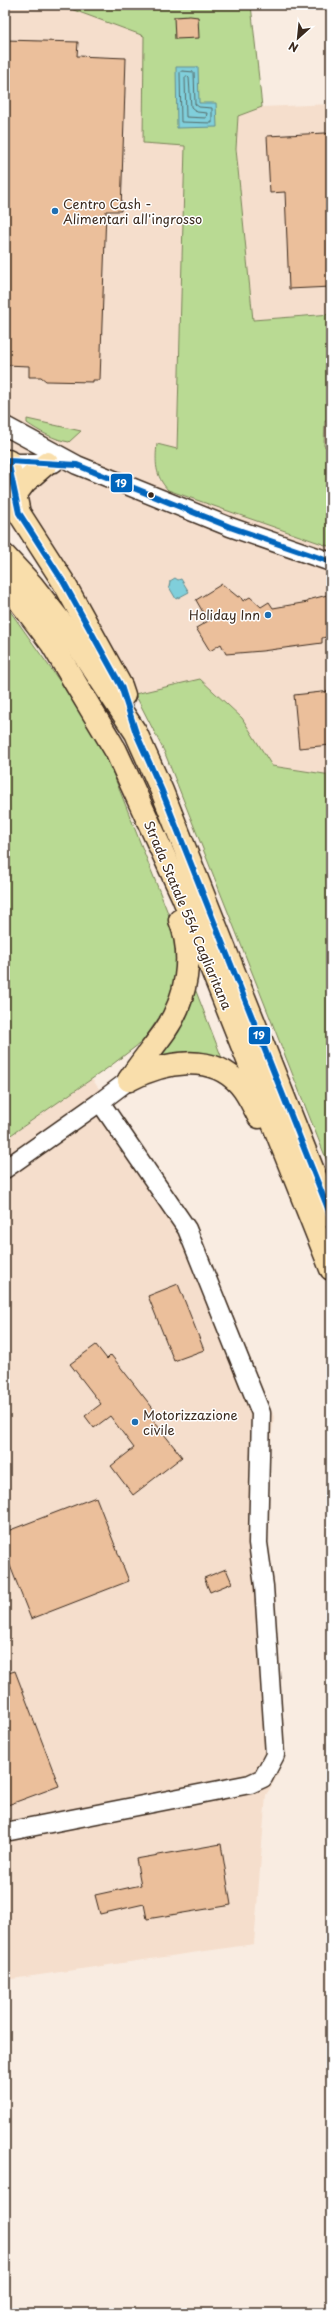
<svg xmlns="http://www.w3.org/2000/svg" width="336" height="2318" viewBox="0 0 336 2318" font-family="'Playpen Sans',sans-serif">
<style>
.built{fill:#f5decc}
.green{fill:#b9da93;stroke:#7a8258}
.water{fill:#80cfdb;stroke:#648d8f}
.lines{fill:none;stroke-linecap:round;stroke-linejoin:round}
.shore{stroke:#576c6a;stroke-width:1}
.building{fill:#ebbf9b;stroke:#3b2a1e}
.street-casing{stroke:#3b2a1e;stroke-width:21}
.highway-casing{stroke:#3b2a1e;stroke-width:25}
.street{stroke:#fff;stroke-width:18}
.highway{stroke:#f9deab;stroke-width:22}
.bus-1-casing{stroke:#fff;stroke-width:9}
.bus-1{stroke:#0065bd;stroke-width:6}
.poi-dot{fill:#1f6fb2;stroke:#fff;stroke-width:1.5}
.bus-dot{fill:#3b2a1e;stroke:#fff;stroke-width:1.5}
.labels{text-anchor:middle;stroke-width:3;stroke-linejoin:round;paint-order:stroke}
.poi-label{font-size:13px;fill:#3b2a1e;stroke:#fff;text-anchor:start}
.street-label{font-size:13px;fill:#3b2a1e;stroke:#fff}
.line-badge{stroke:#fff;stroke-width:1.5}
.badge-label{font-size:11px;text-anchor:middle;font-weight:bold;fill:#fff}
</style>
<rect width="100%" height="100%" fill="#f9ece1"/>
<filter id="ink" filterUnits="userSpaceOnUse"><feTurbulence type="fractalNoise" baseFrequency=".025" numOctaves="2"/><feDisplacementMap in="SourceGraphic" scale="8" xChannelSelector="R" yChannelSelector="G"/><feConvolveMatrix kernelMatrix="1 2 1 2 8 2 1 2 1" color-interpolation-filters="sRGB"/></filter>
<g filter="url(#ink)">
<!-- built -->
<g class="built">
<polygon points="5,5 60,5 144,35 143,143 185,146 177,450 158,444 155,460 159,480 172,487 331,541 331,775 272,766 242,718 200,679 135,694 27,501 5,481"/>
<polygon points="331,104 331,313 253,320 236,149 238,116 262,107"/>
<polygon points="325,421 331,421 331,447 324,446"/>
<polygon points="92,1079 177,1196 201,1236 274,1417 269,1458 266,1533 276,1649 279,1773 266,1795 254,1944 5,1980 5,1139"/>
</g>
<!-- green -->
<g class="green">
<path d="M60,5H251L262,107L238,116L236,149L253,320L331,314V421H325L324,446L331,447V547L168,490C155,476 155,462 157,444L177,449L185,146L143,143L144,36Z"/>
<path d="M27,419L81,431L69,442C55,440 38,431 27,423Z"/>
<polygon points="5,604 61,683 105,753 177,936 176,979 166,1007 143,1041 109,1067 5,1139"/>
<polygon points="200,679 242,718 272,766 331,775 331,1171 164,751 135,694"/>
<polygon points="192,981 225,1066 148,1069"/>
</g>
<!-- water -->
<g class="water">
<polygon points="176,67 198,67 199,103 216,103 217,127 177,128"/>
<polygon points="175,578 178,580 181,579 189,592 176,599 169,587 170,581"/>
</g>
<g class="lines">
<!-- shore -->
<g class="shore">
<polygon points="182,71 194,72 195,104 199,107 212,108 212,123 181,122 180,73"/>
<polygon points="187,76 189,78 191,107 197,112 207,113 206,118 186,117 185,78"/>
</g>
</g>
<!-- building -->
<g class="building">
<polygon points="190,16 198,17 199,38 175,39 174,17"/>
<polygon points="5,40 78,42 77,56 126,58 121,211 106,211 100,380 93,380 93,382 46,381 41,377 29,377 29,366 5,365"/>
<polygon points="325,133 331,135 331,287 289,289 285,192 270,193 267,136"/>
<polygon points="222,584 238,597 240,596 243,601 250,597 261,607 269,602 273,608 308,602 308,600 331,594 331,636 322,638 322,643 262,651 226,654 221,644 210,651 196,628 208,621 196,600"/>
<polygon points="331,691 331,745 299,748 294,695"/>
<polygon points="178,1284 204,1350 174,1361 148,1296"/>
<polygon points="96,1345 107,1359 111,1355 155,1411 149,1415 182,1457 133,1495 111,1466 134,1448 110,1416 94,1428 85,1416 101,1404 70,1364"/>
<polygon points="96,1497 129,1581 31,1619 5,1553 5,1532"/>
<polygon points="226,1569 232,1583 210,1592 204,1578"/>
<polygon points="15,1671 59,1786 5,1806 5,1674"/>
<polygon points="221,1844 231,1905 147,1919 144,1904 100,1914 95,1895 141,1885 136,1859"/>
</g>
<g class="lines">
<defs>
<g id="street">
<polyline points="7,427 77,465 230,527 331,562"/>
<polyline points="8,461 19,463 54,463"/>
<polyline points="5,1169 100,1102"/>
<polyline points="5,1832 250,1784 263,1778 275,1755 264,1586 258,1543 261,1413 187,1229 100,1102 129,1080"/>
</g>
<g id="highway">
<polyline points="8,461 19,513 64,583 121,686 124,695"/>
<polyline points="16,494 25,482 47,463"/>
<polyline points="5,556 32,585 68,631 136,733 162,791 331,1216"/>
<polyline points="5,582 52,644 116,751 183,897 331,1269"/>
<path d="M129,1080C140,1063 153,1048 165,1031C187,999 194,955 180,920"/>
<path d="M129,1080C163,1062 212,1052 240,1085C248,1094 253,1106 259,1117"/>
</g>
</defs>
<!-- street casing -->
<use href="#street" class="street-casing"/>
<!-- highway casing -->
<use href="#highway" class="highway-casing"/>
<!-- street -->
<use href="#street" class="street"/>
<!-- highway -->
<use href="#highway" class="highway"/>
<defs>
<polyline id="bus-1" points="331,562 230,527 77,465 8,461 19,513 64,583 121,686 136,733 162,791 331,1216"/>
</defs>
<!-- bus-1 casing -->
<use href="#bus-1" class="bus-1-casing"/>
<!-- bus-1 -->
<use href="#bus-1" class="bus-1"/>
</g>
</g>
<!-- markers -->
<g class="poi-dot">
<circle cx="55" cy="211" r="4"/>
<circle cx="268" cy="615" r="4"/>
<circle cx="135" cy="1422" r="4"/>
</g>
<circle class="bus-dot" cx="151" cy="495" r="3.5"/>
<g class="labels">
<!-- poi labels -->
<g class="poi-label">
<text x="63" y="209">Centro Cash -<tspan x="63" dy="15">Alimentari all'ingrosso</tspan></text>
<text x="260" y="620" text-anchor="end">Holiday Inn</text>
<text x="143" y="1420">Motorizzazione<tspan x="143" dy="15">civile</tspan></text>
</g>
<!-- street labels -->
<g class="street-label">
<text transform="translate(188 915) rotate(67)" y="5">Strada Statale 554 Cagliaritana</text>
</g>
</g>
<g class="line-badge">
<rect x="110" y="473" width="23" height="20" rx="4" fill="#0065bd"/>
<rect x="248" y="1026" width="23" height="19" rx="4" fill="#0065bd"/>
</g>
<g class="badge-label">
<text x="121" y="487">19</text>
<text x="259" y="1039">19</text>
</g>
<!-- margin -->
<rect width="336" height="2318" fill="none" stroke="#fff" stroke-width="20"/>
<rect x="10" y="10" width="316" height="2298" fill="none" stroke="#3b2a1e" stroke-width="1.5" filter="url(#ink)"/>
<!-- north arrow -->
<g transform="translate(298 38) rotate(207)" stroke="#ffffff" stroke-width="3" paint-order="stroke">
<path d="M0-3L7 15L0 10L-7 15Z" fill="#3b2a1e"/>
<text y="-6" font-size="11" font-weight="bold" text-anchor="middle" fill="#3b2a1e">N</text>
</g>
</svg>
